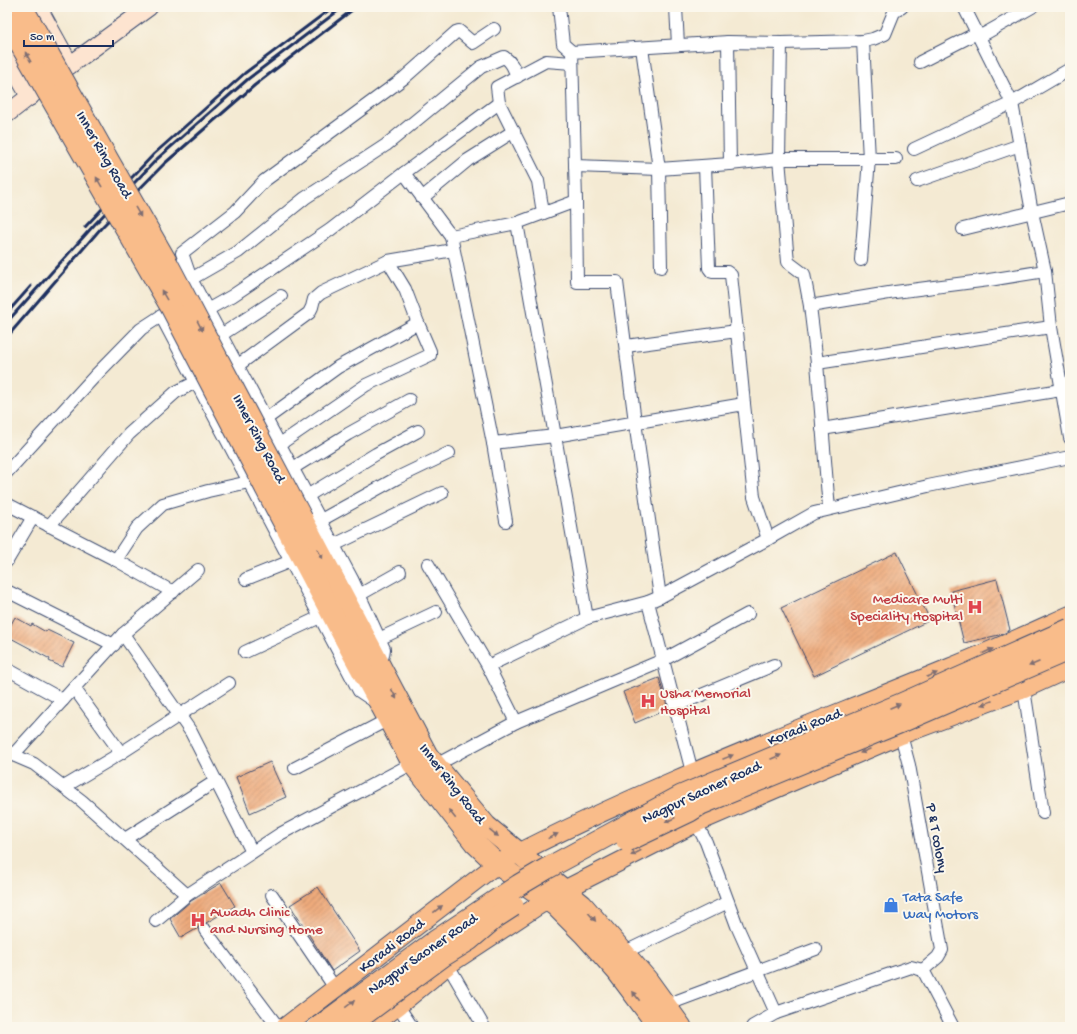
<svg xmlns="http://www.w3.org/2000/svg" width="1077" height="1034" viewBox="0 0 1077 1034" font-family="'Gochi Hand',sans-serif">
<style>
.building{fill:url(#building-hatch)}
.lines{fill:none;stroke-linecap:round;stroke-linejoin:round}
.street-casing{stroke:#3c4b70;stroke-width:14}
.secondary-casing{stroke:#3c4b70;stroke-width:19}
.primary-casing{stroke:#3c4b70;stroke-width:20}
.highway-casing{stroke:#3c4b70;stroke-width:23}
.street{stroke:#fff;stroke-width:12}
.secondary{stroke:#fde4d0;stroke-width:17}
.primary{stroke:#f9bc8a;stroke-width:18}
.highway{stroke:#f9bc8a;stroke-width:21}
.rail{stroke:#1b2f5e;stroke-width:3}
.highway-bridge-casing{stroke:#3c4b70;stroke-width:23;stroke-linecap:butt}
.highway-bridge{stroke:#f9bc8a;stroke-width:21}
.oneway{fill:#7f6e72}
.labels{text-anchor:middle;stroke-width:4;stroke-linejoin:round;paint-order:stroke}
.street-label{font-size:15px;fill:#1b2f5e;stroke:#fbf7ec}
.health-label{font-size:15px;fill:#be3a42;stroke:#fbf7ec;text-anchor:start}
.shop-label{font-size:15px;fill:#366cbe;stroke:#fbf7ec;text-anchor:start}
</style>
<defs>
<pattern id="building-hatch" width="6" height="6" patternUnits="userSpaceOnUse"><rect width="6" height="6" fill="#eeaa7b"/><path d="M-1 1l2-2M0 6l6-6M5 7l2-2" fill="none" stroke="#c08b68"/></pattern>
</defs>
<rect width="100%" height="100%" fill="#fbf7ec"/>
<filter id="ink" filterUnits="userSpaceOnUse"><feTurbulence type="fractalNoise" baseFrequency=".025" numOctaves="2"/><feDisplacementMap in="SourceGraphic" scale="8" xChannelSelector="R" yChannelSelector="G"/><feConvolveMatrix kernelMatrix="1 2 1 2 8 2 1 2 1" color-interpolation-filters="sRGB"/></filter>
<filter id="wash" filterUnits="userSpaceOnUse"><feTurbulence type="fractalNoise" baseFrequency=".012" numOctaves="4" result="noise"/><feDisplacementMap in="SourceGraphic" scale="16" xChannelSelector="R" yChannelSelector="G"/><feGaussianBlur stdDeviation="0.9" result="paint"/><feColorMatrix in="noise" values="0 0 0 0 0 0 0 0 0 0 0 0 0 0 0 0 0 1.4 0 .05"/><feComposite in="paint" operator="in"/></filter>
<g filter="url(#wash)">
<rect width="100%" height="100%" fill="#f4ead3"/>
<g id="blocks">
<!-- building -->
<g class="building">
<polygon points="897,552 930,620 814,676 781,608"/>
<polygon points="997,579 1010,630 1003,634 964,643 951,591"/>
<polygon points="15,617 31,626 32,624 46,632 47,630 74,643 62,667 49,661 50,659 7,636 7,632"/>
<polygon points="659,678 668,709 635,723 623,692"/>
<polygon points="270,762 286,797 250,813 236,777"/>
<polygon points="221,883 235,906 206,923 201,924 198,928 181,938 170,919 191,901"/>
<polygon points="318,887 360,951 332,971 290,905"/>
</g>
</g>
</g>
<g filter="url(#ink)">
<use href="#blocks" fill-opacity="0" stroke="#3c4b70" stroke-width="1"/>
<g class="lines">
<defs>
<g id="street">
<polyline points="559,7 563,44 572,52"/>
<polyline points="676,7 678,45"/>
<polyline points="964,7 1012,103 1032,212 1045,271 1051,327 1070,438"/>
<polyline points="979,37 1032,7"/>
<polyline points="728,42 730,164"/>
<polyline points="781,43 779,159 788,262 804,274 810,306 817,363 829,509"/>
<polyline points="642,48 659,169 661,267"/>
<polyline points="920,62 977,33"/>
<polyline points="914,149 1012,103 1070,69"/>
<polyline points="575,166 659,169 730,164 779,159 896,159"/>
<polyline points="705,166 709,268 712,272 727,272 731,275 737,331"/>
<polyline points="404,173 451,236"/>
<polyline points="917,181 1020,145"/>
<polyline points="422,198 468,160 514,131"/>
<polyline points="576,201 577,282 617,282 635,422 660,597"/>
<polyline points="543,213 538,181 499,103 497,87 546,61 572,63"/>
<polyline points="517,223 451,236 493,443 555,436 587,618"/>
<polyline points="963,229 1070,203"/>
<polyline points="861,260 869,159 863,41"/>
<polyline points="388,261 405,289 418,323"/>
<path d="M191,279L238,252L305,198L386,145L481,67L504,57C512,62 514,69 517,77"/>
<polyline points="810,306 895,292 989,280 1045,271"/>
<polyline points="207,310 232,296 330,230 404,173 499,103"/>
<polyline points="221,335 281,296"/>
<polyline points="626,346 737,331 744,404"/>
<polyline points="817,363 1051,327"/>
<polyline points="237,366 309,313 312,307 314,299 321,293 388,261 453,250"/>
<polyline points="266,419 338,367 418,323 430,351 430,355 366,385 280,444"/>
<polyline points="822,429 1061,390 1070,387"/>
<polyline points="493,443 506,521"/>
<polyline points="293,468 348,434 409,400"/>
<polyline points="7,472 94,377 141,329 161,316 249,482 359,691 377,703"/>
<polyline points="307,496 376,454 418,431"/>
<polyline points="7,504 116,560 173,592"/>
<polyline points="321,520 397,478 449,453"/>
<polyline points="49,526 129,434 176,392 196,382"/>
<polyline points="768,539 754,497 744,404 555,436 517,223 576,201 572,52 728,42 781,43 863,41 873,39 885,34 894,12 902,7"/>
<polyline points="334,545 442,493"/>
<polyline points="116,560 137,528 163,504 208,491 249,482"/>
<polyline points="7,561 33,517"/>
<polyline points="428,564 488,666 516,722"/>
<polyline points="246,579 291,561"/>
<polyline points="7,591 114,645"/>
<polyline points="359,595 400,572"/>
<polyline points="648,602 692,772"/>
<polyline points="123,634 191,732 252,852"/>
<polyline points="379,639 436,612"/>
<polyline points="245,652 320,617"/>
<polyline points="380,665 383,655 384,649 352,579 191,279 182,253 235,212 264,181 404,78 456,32 459,31 473,43 494,29"/>
<polyline points="488,666 587,618 648,602 660,597 768,539 814,513 928,486 1070,457"/>
<polyline points="7,669 63,700"/>
<polyline points="74,688 121,753"/>
<polyline points="1024,689 1043,813"/>
<polyline points="675,706 774,665"/>
<polyline points="901,735 909,765 942,950 938,957 923,970 953,1027"/>
<polyline points="7,752 13,755 123,634 198,570"/>
<polyline points="13,755 34,764 82,801 187,895"/>
<polyline points="436,765 516,722 663,660 748,614"/>
<polyline points="295,768 389,719"/>
<polyline points="64,787 121,753 229,683"/>
<polyline points="696,823 706,842 737,926 776,1013"/>
<polyline points="125,839 216,781"/>
<polyline points="272,895 335,988"/>
<polyline points="156,921 187,895 280,834 417,761"/>
<polyline points="205,930 278,1027"/>
<polyline points="623,953 728,902"/>
<polyline points="448,965 484,1027"/>
<polyline points="666,1005 816,949"/>
<polyline points="398,1006 412,1027"/>
<polyline points="752,1027 753,1026 776,1013 911,967 923,970"/>
</g>
<g id="secondary">
<polyline points="38,7 70,65"/>
<polyline points="7,57 30,97"/>
<polyline points="7,114 70,65 149,7"/>
</g>
<g id="primary">
<path d="M285,1027L497,864L505,860C649,785 801,729 951,667C991,651 1030,633 1070,615"/>
<polyline points="370,1027 398,1006 448,965 536,907 564,890 696,823 901,735 1024,689 1070,668"/>
</g>
<g id="highway">
<polyline points="302,519 427,755 486,826 582,905 647,980 681,1027"/>
<polyline points="286,527 350,648 413,764 475,843 497,864 556,906 584,934 617,971 659,1027"/>
</g>
</defs>
<!-- street casing -->
<use href="#street" class="street-casing"/>
<!-- secondary casing -->
<use href="#secondary" class="secondary-casing"/>
<!-- primary casing -->
<use href="#primary" class="primary-casing"/>
<!-- highway casing -->
<use href="#highway" class="highway-casing"/>
<!-- street -->
<use href="#street" class="street"/>
<!-- secondary -->
<use href="#secondary" class="secondary"/>
<!-- primary -->
<use href="#primary" class="primary"/>
<!-- highway -->
<use href="#highway" class="highway"/>
<!-- rail -->
<g class="rail">
<polyline points="85,227 154,154 245,73 333,7"/>
<polyline points="7,313 31,286"/>
<polyline points="7,322 95,224 157,159 248,79 343,7"/>
<polyline points="7,337 102,227 164,164 255,85 356,7"/>
</g>
<defs>
<g id="highway-bridge">
<polyline points="22,7 108,160 166,261 302,519"/>
<polyline points="7,21 171,307 286,527"/>
<polyline points="627,841 690,811 701,804 901,722 1070,649"/>
<polyline points="319,1027 434,942 519,885 546,869 681,796 901,704 1070,629"/>
<polyline points="347,1027 443,956 469,940 496,917 513,906"/>
</g>
</defs>
<!-- highway-bridge casing -->
<use href="#highway-bridge" class="highway-bridge-casing"/>
<!-- highway-bridge -->
<use href="#highway-bridge" class="highway-bridge"/>
</g>
<!-- one-way arrows -->
<defs><path id="oneway-solid" d="M-6-.8H1V-3.2L6.5 0L1 3.2V.8H-6Z"/></defs>
<g class="oneway">
<use href="#oneway-solid" transform="translate(28 57) rotate(-120)"/>
<use href="#oneway-solid" transform="translate(99 182) rotate(-120)"/>
<use href="#oneway-solid" transform="translate(138 212) rotate(60)"/>
<use href="#oneway-solid" transform="translate(164 295) rotate(-120)"/>
<use href="#oneway-solid" transform="translate(200 326) rotate(62)"/>
<use href="#oneway-solid" transform="translate(320 554) rotate(62)"/>
<use href="#oneway-solid" transform="translate(988 651) rotate(-24)"/>
<use href="#oneway-solid" transform="translate(1034 664) rotate(157)"/>
<use href="#oneway-solid" transform="translate(932 675) rotate(-22)"/>
<use href="#oneway-solid" transform="translate(394 694) rotate(62)"/>
<use href="#oneway-solid" transform="translate(987 703) rotate(159)"/>
<use href="#oneway-solid" transform="translate(895 706) rotate(-23)"/>
<use href="#oneway-solid" transform="translate(865 751) rotate(157)"/>
<use href="#oneway-solid" transform="translate(728 757) rotate(-22)"/>
<use href="#oneway-solid" transform="translate(776 757) rotate(-23)"/>
<use href="#oneway-solid" transform="translate(452 814) rotate(-128)"/>
<use href="#oneway-solid" transform="translate(670 820) rotate(155)"/>
<use href="#oneway-solid" transform="translate(494 833) rotate(39)"/>
<use href="#oneway-solid" transform="translate(553 836) rotate(-26)"/>
<use href="#oneway-solid" transform="translate(636 853) rotate(153)"/>
<use href="#oneway-solid" transform="translate(438 909) rotate(-38)"/>
<use href="#oneway-solid" transform="translate(592 917) rotate(49)"/>
<use href="#oneway-solid" transform="translate(636 996) rotate(-127)"/>
<use href="#oneway-solid" transform="translate(350 1004) rotate(-37)"/>
</g>
</g>
<!-- icons -->
<defs>
<symbol id="hospital-bare" viewBox="-9 -9 18 18"><path d="M-5-5h3v3.5h4V-5h3V5h-3V1.5h-4V5h-3Z" fill="#e0444e" stroke="#fbf7ec" stroke-width="2.5" paint-order="stroke"/></symbol>
<symbol id="shop-bare" viewBox="-9 -9 18 18"><path d="M-5-2.5h2.3a2.7 3.5 0 0 1 5.4 0H5L5.5 6h-11ZM-1.5-2.5h3a1.5 2.3 0 0 0-3 0Z" fill="#3f7fe0" stroke="#fbf7ec" stroke-width="2.5" paint-order="stroke"/></symbol>
</defs>
<g fill-rule="evenodd">
<use href="#hospital-bare" x="964" y="596" width="22" height="22"/>
<use href="#hospital-bare" x="637" y="690" width="22" height="22"/>
<use href="#shop-bare" x="880" y="894" width="22" height="22"/>
<use href="#hospital-bare" x="187" y="909" width="22" height="22"/>
</g>
<g class="labels">
<!-- street labels -->
<g class="street-label">
<text transform="translate(105 154) rotate(60)" y="5">Inner Ring Road</text>
<text transform="translate(260 438) rotate(62)" y="5">Inner Ring Road</text>
<text transform="translate(804 726) rotate(-22)" y="5">Koradi Road</text>
<text transform="translate(453 783) rotate(52)" y="5">Inner Ring Road</text>
<text transform="translate(701 791) rotate(-25)" y="5">Nagpur Saoner Road</text>
<text transform="translate(938 838) rotate(80)" y="5">P &amp; T colony</text>
<text transform="translate(391 945) rotate(-38)" y="5">Koradi Road</text>
<text transform="translate(422 953) rotate(-35)" y="5">Nagpur Saoner Road</text>
</g>
<!-- health labels -->
<g class="health-label">
<text x="963" y="603" text-anchor="end">Medicare Multi<tspan x="963" dy="17">Speciality Hospital</tspan></text>
<text x="660" y="697">Usha Memorial<tspan x="660" dy="17">Hospital</tspan></text>
<text x="210" y="916">Awadh Clinic<tspan x="210" dy="17">and Nursing Home</tspan></text>
</g>
<!-- shop labels -->
<g class="shop-label">
<text x="903" y="901">Tata Safe<tspan x="903" dy="17">Way Motors</tspan></text>
</g>
</g>
<!-- margin -->
<rect width="1077" height="1034" fill="none" stroke="#fbf7ec" stroke-width="24"/>
<!-- scale -->
<path d="M24 40v6h89v-6" fill="none" stroke="#1b2f5e" stroke-width="2"/>
<text x="30" y="40" font-size="12" fill="#1b2f5e" stroke="#fbf7ec" stroke-width="3" paint-order="stroke">50 m</text>
</svg>
